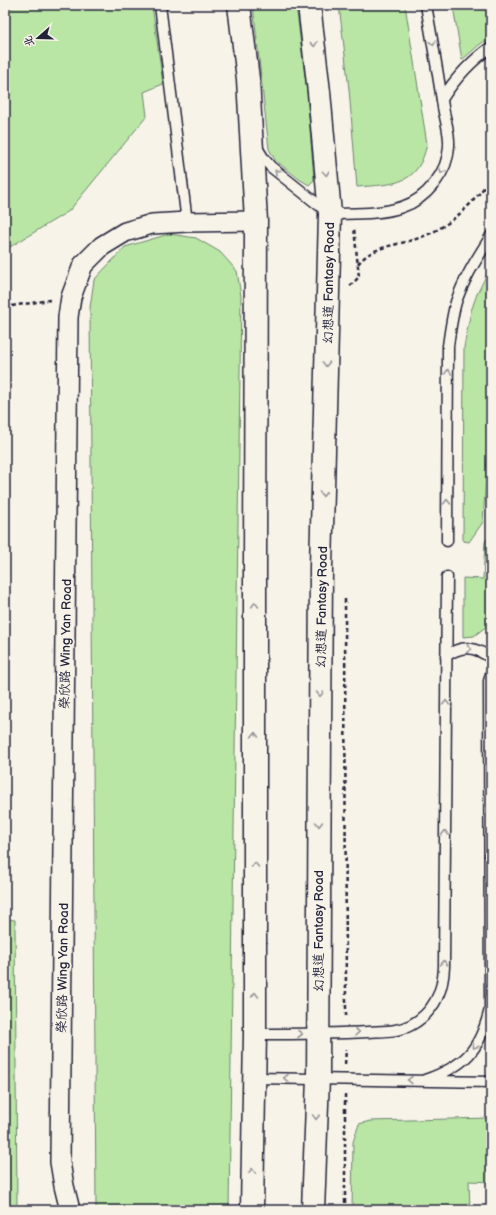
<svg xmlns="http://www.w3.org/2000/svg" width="496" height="1215" viewBox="0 0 496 1215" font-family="'Balsamiq Sans','LXGW WenKai TC',sans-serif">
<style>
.green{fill:#b9e6a4;stroke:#6e8470}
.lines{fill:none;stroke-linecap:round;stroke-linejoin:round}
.service-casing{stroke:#22223b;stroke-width:13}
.minor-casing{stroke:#22223b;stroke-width:22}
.secondary-casing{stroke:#22223b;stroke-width:25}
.path{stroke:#22223b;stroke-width:2.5;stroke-dasharray:4 3;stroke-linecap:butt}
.service{stroke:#f7f3e8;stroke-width:10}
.minor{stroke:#f7f3e8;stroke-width:19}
.secondary{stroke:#f7f3e8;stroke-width:22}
.oneway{stroke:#97959a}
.labels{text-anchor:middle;stroke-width:3.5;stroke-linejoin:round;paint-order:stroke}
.street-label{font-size:13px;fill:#22223b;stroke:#f7f3e8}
</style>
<rect width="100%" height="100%" fill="#f7f3e8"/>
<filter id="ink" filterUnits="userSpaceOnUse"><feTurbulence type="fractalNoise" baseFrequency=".025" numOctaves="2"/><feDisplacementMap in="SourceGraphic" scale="8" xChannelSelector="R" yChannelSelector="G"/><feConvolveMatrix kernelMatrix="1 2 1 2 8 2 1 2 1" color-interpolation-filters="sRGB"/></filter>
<g filter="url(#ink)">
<!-- green -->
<g class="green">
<polygon points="5,5 152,5 163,84 144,92 147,116 69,211 5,250"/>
<polygon points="253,5 296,5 307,93 314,180 309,185 299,179 275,160 269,149"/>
<path d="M339,5H405L427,144C418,186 394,184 357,187L349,89Z"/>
<polygon points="456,5 491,5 491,37 479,45 462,60 453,6"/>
<polygon points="169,234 196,238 220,252 237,271 241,296 229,1210 96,1210 90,308 94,280 125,247"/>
<polygon points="491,266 491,459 487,460 483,522 469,542 463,541 464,347 471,311 477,294"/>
<polygon points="491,534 491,619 488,625 474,636 463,637 463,578 483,579 485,542"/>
<polygon points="5,919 15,920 17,1210 5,1210"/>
<polygon points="491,1118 491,1182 469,1181 470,1210 352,1210 353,1142 359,1124 370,1121"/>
</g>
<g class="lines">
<defs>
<g id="service">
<polyline points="160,5 187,222"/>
<path d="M442,99C455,79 471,61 491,47"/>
<path d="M256,146L264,159L271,167L330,214C353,213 379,215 402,207C427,199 448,172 449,146C450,133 445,119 443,107C438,73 432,39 426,5"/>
<path d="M447,541L448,346C450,331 452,316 456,302C464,278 478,257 491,236"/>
<path d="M446,656C463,644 475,647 491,658"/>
<path d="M255,1034C293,1034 331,1034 368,1032C382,1031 398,1032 411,1025C433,1013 443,992 444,967L447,577"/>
<polyline points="254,1078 491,1082"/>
<path d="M425,1080C465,1066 480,1050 490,1009L489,681L491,674"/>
</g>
<polyline id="minor" points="70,1210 64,1186 60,1162 68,317 71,297 83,265 102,246 125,232 152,224 187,222 256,221"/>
<g id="secondary">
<polyline points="239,5 248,79 256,221 255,565 255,1034 252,1210"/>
<polyline points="309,5 319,92 330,214 321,568 318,1078 313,1210"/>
</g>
</defs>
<!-- service casing -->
<use href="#service" class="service-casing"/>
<!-- minor casing -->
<use href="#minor" class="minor-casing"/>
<!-- secondary casing -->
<use href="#secondary" class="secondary-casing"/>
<!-- path -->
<g class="path">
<path d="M358,264C373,245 397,246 419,238C450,227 473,204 491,178"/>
<polyline points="350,286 359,277 354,228"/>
<polyline points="5,307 50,300"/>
<polyline points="345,599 346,1018"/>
<polyline points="345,1064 346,1049"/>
<polyline points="345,1210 345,1095"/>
</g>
<!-- service -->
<use href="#service" class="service"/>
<!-- minor -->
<use href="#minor" class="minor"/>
<!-- secondary -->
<use href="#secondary" class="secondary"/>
</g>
<!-- one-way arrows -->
<defs><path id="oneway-chevron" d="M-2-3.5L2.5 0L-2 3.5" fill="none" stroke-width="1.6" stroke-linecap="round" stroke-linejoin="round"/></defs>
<g class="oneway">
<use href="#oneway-chevron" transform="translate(433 43) rotate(80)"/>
<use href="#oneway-chevron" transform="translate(314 44) rotate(83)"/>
<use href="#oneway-chevron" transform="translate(442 171) rotate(116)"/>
<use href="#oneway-chevron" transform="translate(277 172) rotate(-138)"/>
<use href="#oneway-chevron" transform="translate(326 173) rotate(85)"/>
<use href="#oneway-chevron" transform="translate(326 364) rotate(91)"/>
<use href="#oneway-chevron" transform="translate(448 372) rotate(-90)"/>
<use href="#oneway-chevron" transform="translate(323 494) rotate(91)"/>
<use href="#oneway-chevron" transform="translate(447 502) rotate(-90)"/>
<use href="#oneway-chevron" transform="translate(255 605) rotate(-90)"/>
<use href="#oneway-chevron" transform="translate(469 649) rotate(4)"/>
<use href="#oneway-chevron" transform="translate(320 694) rotate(90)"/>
<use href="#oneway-chevron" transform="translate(446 703) rotate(-90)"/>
<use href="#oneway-chevron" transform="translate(255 735) rotate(-90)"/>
<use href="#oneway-chevron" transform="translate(319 824) rotate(90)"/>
<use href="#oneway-chevron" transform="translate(445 833) rotate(-90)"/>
<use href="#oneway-chevron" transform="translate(255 865) rotate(-90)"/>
<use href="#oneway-chevron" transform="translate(444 963) rotate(-89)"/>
<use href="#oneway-chevron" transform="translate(255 995) rotate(-90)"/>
<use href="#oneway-chevron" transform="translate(357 1032) rotate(-3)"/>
<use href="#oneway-chevron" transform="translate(300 1034)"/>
<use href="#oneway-chevron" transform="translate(475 1046) rotate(124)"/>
<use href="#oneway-chevron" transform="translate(286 1078) rotate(-179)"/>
<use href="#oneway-chevron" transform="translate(410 1080) rotate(-179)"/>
<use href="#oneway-chevron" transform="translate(316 1117) rotate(92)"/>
<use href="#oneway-chevron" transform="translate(252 1171) rotate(-89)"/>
</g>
</g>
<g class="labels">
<!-- street labels -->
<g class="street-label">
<text transform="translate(328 283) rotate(-89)" y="5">幻想道 Fantasy Road</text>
<text transform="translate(321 607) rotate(-89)" y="5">幻想道 Fantasy Road</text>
<text transform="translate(65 644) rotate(-89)" y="5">榮欣路 Wing Yan Road</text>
<text transform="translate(318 931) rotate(-90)" y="5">幻想道 Fantasy Road</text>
<text transform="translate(62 968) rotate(-89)" y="5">榮欣路 Wing Yan Road</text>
</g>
</g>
<!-- margin -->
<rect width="496" height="1215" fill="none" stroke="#f7f3e8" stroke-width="20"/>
<rect x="10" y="10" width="476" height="1195" fill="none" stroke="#22223b" stroke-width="1.5" filter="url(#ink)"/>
<!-- north arrow -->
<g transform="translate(38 38) rotate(250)" stroke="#f7f3e8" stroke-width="3" paint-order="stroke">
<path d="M0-3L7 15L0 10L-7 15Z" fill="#22223b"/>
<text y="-6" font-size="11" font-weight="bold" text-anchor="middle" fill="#22223b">北</text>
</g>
</svg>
